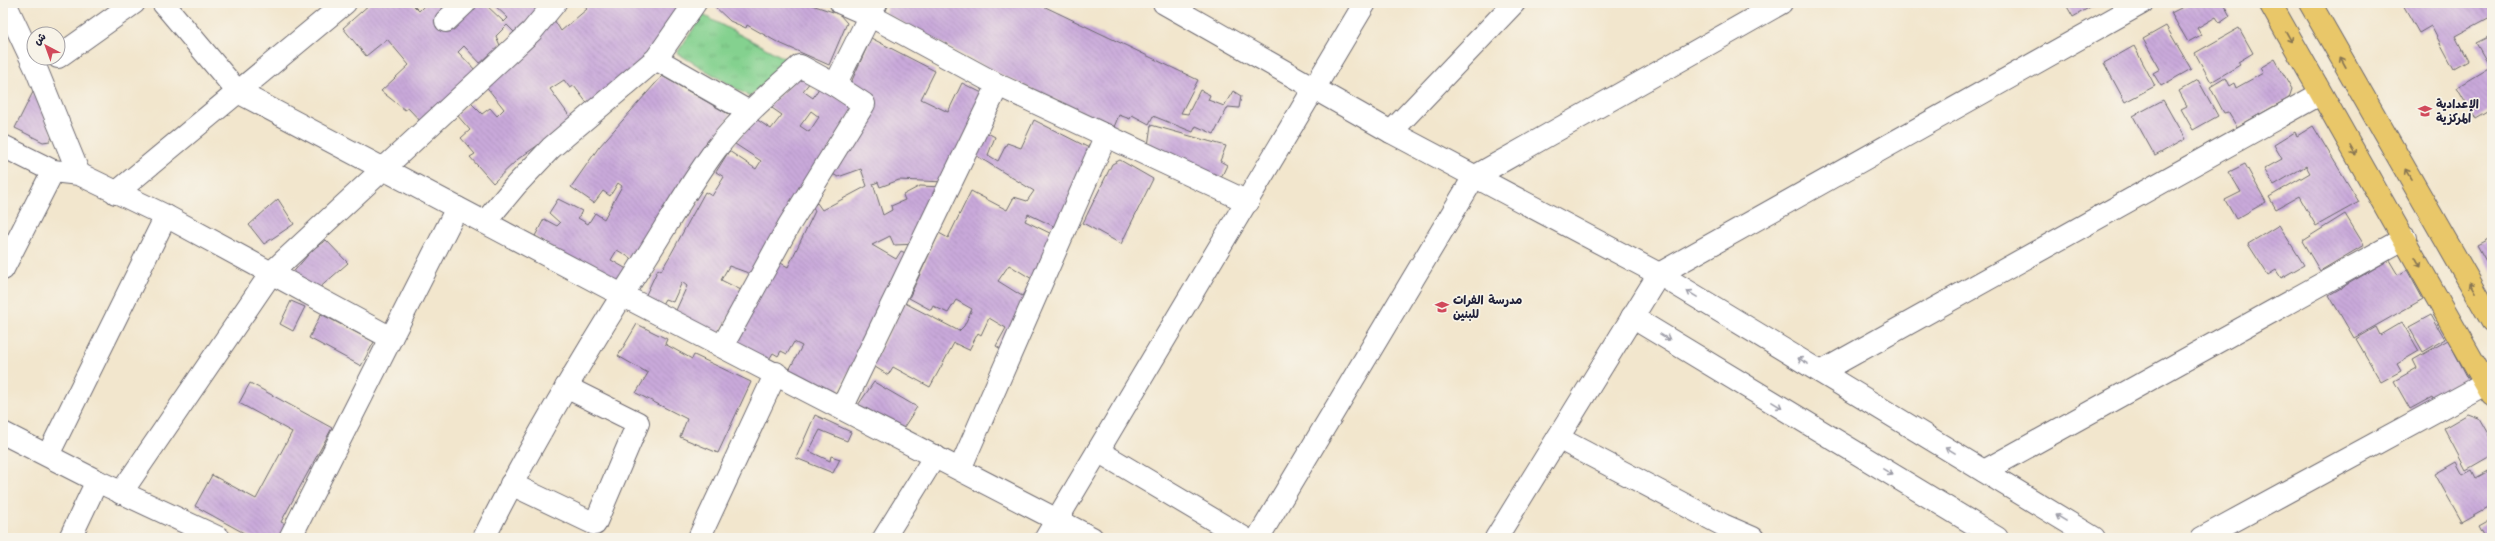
<svg xmlns="http://www.w3.org/2000/svg" width="2495" height="541" viewBox="0 0 2495 541" font-family="Kalam,'Playpen Sans Arabic',sans-serif">
<style>
.park{fill:url(#park-tufts);stroke:#537a65}
.building{fill:url(#building-back-hatch);fill-rule:evenodd}
.lines{fill:none;stroke-linecap:round;stroke-linejoin:round}
.minor-casing{stroke:#6b676e;stroke-width:24}
.major-casing{stroke:#6b676e;stroke-width:24}
.minor{stroke:#fff;stroke-width:22}
.major{stroke:#e9c769;stroke-width:22}
.oneway{stroke:#867452}
.oneway2{stroke:#9c9ca7}
.labels{text-anchor:middle;stroke-width:3.5;stroke-linejoin:round;paint-order:stroke}
.poi-label{font-size:12px;font-weight:bold;fill:#22223b;stroke:#f7f3e8;text-anchor:start}
</style>
<defs>
<pattern id="park-tufts" width="24" height="20" patternUnits="userSpaceOnUse"><rect width="24" height="20" fill="#84d18f"/><path d="M3 7l-1-3M5 7V3M7 7l1-3M15 17l-1-3M17 17v-4M19 17l1-3" fill="none" stroke="#72b37c"/></pattern>
<pattern id="building-back-hatch" width="6" height="6" patternUnits="userSpaceOnUse"><rect width="6" height="6" fill="#c9a9da"/><path d="M-1 5l2 2M0 0l6 6M5-1l2 2" fill="none" stroke="#ac91bc"/></pattern>
</defs>
<rect width="100%" height="100%" fill="#f7f3e8"/>
<filter id="ink" filterUnits="userSpaceOnUse"><feTurbulence type="fractalNoise" baseFrequency=".025" numOctaves="2"/><feDisplacementMap in="SourceGraphic" scale="8" xChannelSelector="R" yChannelSelector="G"/><feConvolveMatrix kernelMatrix="1 2 1 2 8 2 1 2 1" color-interpolation-filters="sRGB"/></filter>
<filter id="wash" filterUnits="userSpaceOnUse"><feTurbulence type="fractalNoise" baseFrequency=".012" numOctaves="4" result="noise"/><feDisplacementMap in="SourceGraphic" scale="16" xChannelSelector="R" yChannelSelector="G"/><feGaussianBlur stdDeviation="0.9" result="paint"/><feColorMatrix in="noise" values="0 0 0 0 0 0 0 0 0 0 0 0 0 0 0 0 0 1.4 0 .05"/><feComposite in="paint" operator="in"/></filter>
<g filter="url(#wash)">
<rect width="100%" height="100%" fill="#f2e6cd"/>
<!-- park -->
<polygon class="park" points="703,15 788,60 750,97 677,53"/>
<g id="blocks">
<!-- building -->
<g class="building">
<polygon points="371,3 411,3 419,11 427,3 438,3 448,12 472,3 484,3 504,22 508,18 492,3 546,3 517,35 507,25 496,36 502,50 484,67 464,46 458,52 478,73 423,124 408,108 405,110 381,91 409,65 387,39 366,56 343,28"/>
<polygon points="582,3 657,3 658,5 663,3 695,3 654,59 590,107 574,86 570,88 564,80 550,89 573,121 518,159 493,183 470,157 475,154 461,138 470,130 457,115 471,103 482,114 490,108 497,116 504,109 485,85 553,18 561,31 587,9"/>
<polygon points="711,3 806,3 839,14 847,23 829,65 777,42 747,25 746,28 730,21"/>
<polygon points="889,3 982,3 992,7 994,3 1037,3 1198,80 1181,113 1188,114 1200,90 1210,95 1208,100 1224,106 1233,91 1241,96 1239,108 1228,107 1214,134 1196,126 1193,132 1153,116 1149,124 1132,115 1130,119 1119,115 1114,127 998,73 885,13"/>
<polygon points="2065,3 2097,3 2073,17"/>
<polygon points="2185,3 2223,3 2230,16 2220,23 2216,17 2197,28 2201,35 2188,42 2171,13 2187,5"/>
<polygon points="2402,3 2492,3 2492,16 2455,36 2468,61 2454,69 2431,26 2419,33"/>
<polygon points="2166,26 2191,69 2161,86 2153,73 2160,69 2143,39"/>
<polygon points="2239,28 2253,53 2238,62 2240,65 2211,82 2195,53"/>
<polygon points="2492,35 2492,108 2475,118 2457,87 2490,67 2476,43"/>
<polygon points="871,38 935,71 921,99 948,112 962,83 984,94 945,182 899,180 880,187 878,182 873,184 883,215 892,210 891,206 905,200 903,195 920,186 943,187 918,244 894,245 890,236 872,245 896,259 901,251 912,256 835,396 788,372 802,346 794,342 787,354 781,351 778,356 773,353 768,361 732,343 777,261 788,267 815,211 813,207 817,203 822,210 867,186 861,169 838,177 831,173 875,101 849,87"/>
<polygon points="2134,46 2155,86 2125,102 2104,63"/>
<polygon points="2275,59 2292,89 2289,98 2237,127 2228,112 2224,113 2210,87 2225,78 2229,86 2234,83 2236,88 2263,73 2260,68"/>
<path d="M801,74L811,81L803,91L813,98L819,88L855,107L754,275L729,266L721,280L745,292L717,335L673,317L687,286L682,282L673,302L665,299L658,311L642,303L658,269L661,271L671,254L705,192L712,196L724,177L716,172L729,151L756,169L761,161L735,144L756,119L771,129L782,115L769,106ZM811,111L819,117L809,132L800,126Z"/>
<polygon points="662,76 730,115 712,143 644,266 617,250 611,260 637,275 628,291 555,251 535,236 544,219 557,226 560,223 549,213 558,199 582,211 578,218 588,224 595,213 604,219 622,186 618,183 610,196 603,191 594,203 571,187 599,147"/>
<polygon points="2198,80 2218,116 2193,130 2181,109 2187,106 2179,91"/>
<polygon points="35,88 53,135 50,141 43,142 15,128"/>
<polygon points="2163,100 2185,139 2155,156 2133,116"/>
<polygon points="1034,120 1099,153 1064,231 1028,214 1025,221 1060,238 1042,285 1009,265 998,281 1022,296 1029,285 1013,357 996,346 1006,328 989,318 981,335 978,333 969,350 954,343 930,387 893,367 888,375 872,365 905,303 959,331 964,326 972,309 956,300 948,313 933,306 931,310 909,298 939,233 948,238 971,191 1007,210 1014,197 1027,201 1034,191 972,153 982,130 995,137 988,155 998,161 1007,143 1021,148"/>
<polygon points="1151,125 1226,146 1220,161 1227,165 1220,180 1148,146"/>
<polygon points="2313,126 2359,202 2316,226 2299,196 2276,209 2269,197 2310,173 2306,166 2274,185 2264,169 2282,159 2274,145 2295,132 2297,136"/>
<polygon points="1120,160 1153,179 1121,244 1083,223 1112,164"/>
<polygon points="2245,164 2266,202 2236,219 2225,200 2241,192 2229,172"/>
<polygon points="278,199 294,224 264,244 249,225"/>
<polygon points="2345,214 2364,245 2320,271 2302,241"/>
<polygon points="2279,225 2304,265 2281,278 2276,270 2268,275 2248,244"/>
<polygon points="2492,237 2492,272 2477,245"/>
<polygon points="326,240 348,263 317,290 290,276 313,249"/>
<polygon points="2389,260 2398,275 2407,270 2423,299 2354,338 2329,295"/>
<polygon points="291,301 305,307 293,331 280,324"/>
<polygon points="321,314 374,342 361,366 309,338"/>
<polygon points="2431,315 2445,339 2423,352 2409,327"/>
<polygon points="2402,322 2419,351 2397,364 2401,371 2381,382 2356,339 2376,327 2380,335"/>
<polygon points="637,324 667,339 665,344 692,359 694,355 751,382 718,453 680,437 687,419 636,393 648,373 618,356"/>
<polygon points="2448,340 2472,386 2436,405 2432,397 2410,409 2394,381 2417,368 2413,360"/>
<polygon points="874,382 917,407 902,430 856,408"/>
<polygon points="250,383 332,428 281,522 291,527 285,538 253,538 195,506 212,475 256,499 292,432 239,403"/>
<polygon points="2468,414 2479,418 2492,441 2492,455 2466,470 2444,428"/>
<polygon points="815,415 851,432 847,441 820,430 809,451 830,461 831,456 840,459 833,473 796,458"/>
<polygon points="2456,462 2463,475 2472,470 2476,478 2492,469 2492,505 2462,522 2435,474"/>
<polygon points="2492,519 2492,538 2484,538 2478,527"/>
</g>
</g>
</g>
<g filter="url(#ink)">
<use href="#blocks" fill-opacity="0" stroke="#6b676e" stroke-width="1"/>
<g class="lines">
<defs>
<g id="minor">
<polyline points="5,3 37,71 79,174"/>
<polyline points="163,3 238,92 622,295 1092,538"/>
<polyline points="841,3 871,16 998,85 1248,202"/>
<polyline points="1164,3 1391,132 1659,274 2094,538"/>
<polyline points="446,21 465,3"/>
<polyline points="58,57 134,3"/>
<polyline points="656,59 749,112"/>
<polyline points="1391,132 1514,3"/>
<polyline points="3,146 53,171 79,174 166,216 391,338"/>
<polyline points="116,193 345,3"/>
<polyline points="485,222 516,185 551,148 656,59 695,3"/>
<polyline points="3,269 53,171"/>
<polyline points="1632,317 1997,538"/>
<polyline points="723,345 789,225 864,104 835,85"/>
<polyline points="1821,372 2320,94"/>
<polyline points="842,408 998,85"/>
<polyline points="3,433 97,481 219,538"/>
<polyline points="1558,438 1723,525 1753,538"/>
<polyline points="1098,451 1244,538"/>
<polyline points="48,455 166,216"/>
<polyline points="960,469 1106,135"/>
<polyline points="1984,471 2405,238"/>
<polyline points="511,484 595,524 638,423 566,387"/>
<polyline points="121,493 272,272 532,31 555,3"/>
<polyline points="70,538 97,481"/>
<polyline points="290,538 457,208"/>
<path d="M484,538C533,439 590,345 649,253C671,218 692,181 716,149C740,118 771,92 800,66L835,85L876,3"/>
<polyline points="699,538 776,373"/>
<polyline points="884,538 935,456"/>
<polyline points="1046,538 1365,3"/>
<polyline points="1258,538 1474,177 1781,3"/>
<polyline points="1496,538 1659,274 2142,3"/>
<polyline points="2202,538 2485,384"/>
</g>
<g id="major">
<polyline points="2270,3 2492,395"/>
<polyline points="2310,3 2492,321"/>
</g>
</defs>
<!-- minor casing -->
<use href="#minor" class="minor-casing"/>
<!-- major casing -->
<use href="#major" class="major-casing"/>
<!-- minor -->
<use href="#minor" class="minor"/>
<!-- major -->
<use href="#major" class="major"/>
</g>
<!-- one-way arrows -->
<defs><path id="oneway-shaft" d="M-6 0H5M1.5-3L5.5 0L1.5 3" fill="none" stroke-width="1.6" stroke-linecap="round" stroke-linejoin="round"/></defs>
<g class="oneway">
<use href="#oneway-shaft" transform="translate(2289 37) rotate(61)"/>
<use href="#oneway-shaft" transform="translate(2343 62) rotate(-119)"/>
<use href="#oneway-shaft" transform="translate(2353 150) rotate(60)"/>
<use href="#oneway-shaft" transform="translate(2408 174) rotate(-120)"/>
<use href="#oneway-shaft" transform="translate(2418 262) rotate(61)"/>
<use href="#oneway-shaft" transform="translate(2473 287) rotate(-120)"/>
</g>
<g class="oneway2">
<use href="#oneway-shaft" transform="translate(1692 294) rotate(-149)"/>
<use href="#oneway-shaft" transform="translate(1665 337) rotate(31)"/>
<use href="#oneway-shaft" transform="translate(1803 361) rotate(-149)"/>
<use href="#oneway-shaft" transform="translate(1777 405) rotate(31)"/>
<use href="#oneway-shaft" transform="translate(1950 450) rotate(-149)"/>
<use href="#oneway-shaft" transform="translate(1888 472) rotate(31)"/>
<use href="#oneway-shaft" transform="translate(2061 518) rotate(-149)"/>
</g>
</g>
<!-- icons -->
<defs>
<symbol id="school-bare" viewBox="-9 -9 18 18"><path d="M0-5L7-2L0 1L-7-2ZM-4 1L0 2.5L4 1V4Q0 6-4 4Z" fill="#d1495b" stroke="#f7f3e8" stroke-width="2.5" paint-order="stroke"/></symbol>
</defs>
<g fill-rule="evenodd">
<use href="#school-bare" x="2415" y="101" width="20" height="20"/>
<use href="#school-bare" x="1432" y="297" width="20" height="20"/>
</g>
<g class="labels">
<!-- poi labels -->
<g class="poi-label">
<text x="2436" y="108">الإعدادية<tspan x="2436" dy="14">المركزية</tspan></text>
<text x="1453" y="304">مدرسة الفرات<tspan x="1453" dy="14">للبنين</tspan></text>
</g>
</g>
<!-- margin -->
<rect width="2495" height="541" fill="none" stroke="#f7f3e8" stroke-width="16"/>
<!-- north arrow -->
<g transform="translate(46 46) rotate(319)"><circle r="19" fill="#f7f3e8" stroke="#a29fa3"/>
<path d="M0-3L7 15L0 10L-7 15Z" fill="#d1495b"/>
<text y="-6" font-size="11" font-weight="bold" text-anchor="middle" fill="#22223b">ش</text>
</g>
</svg>
